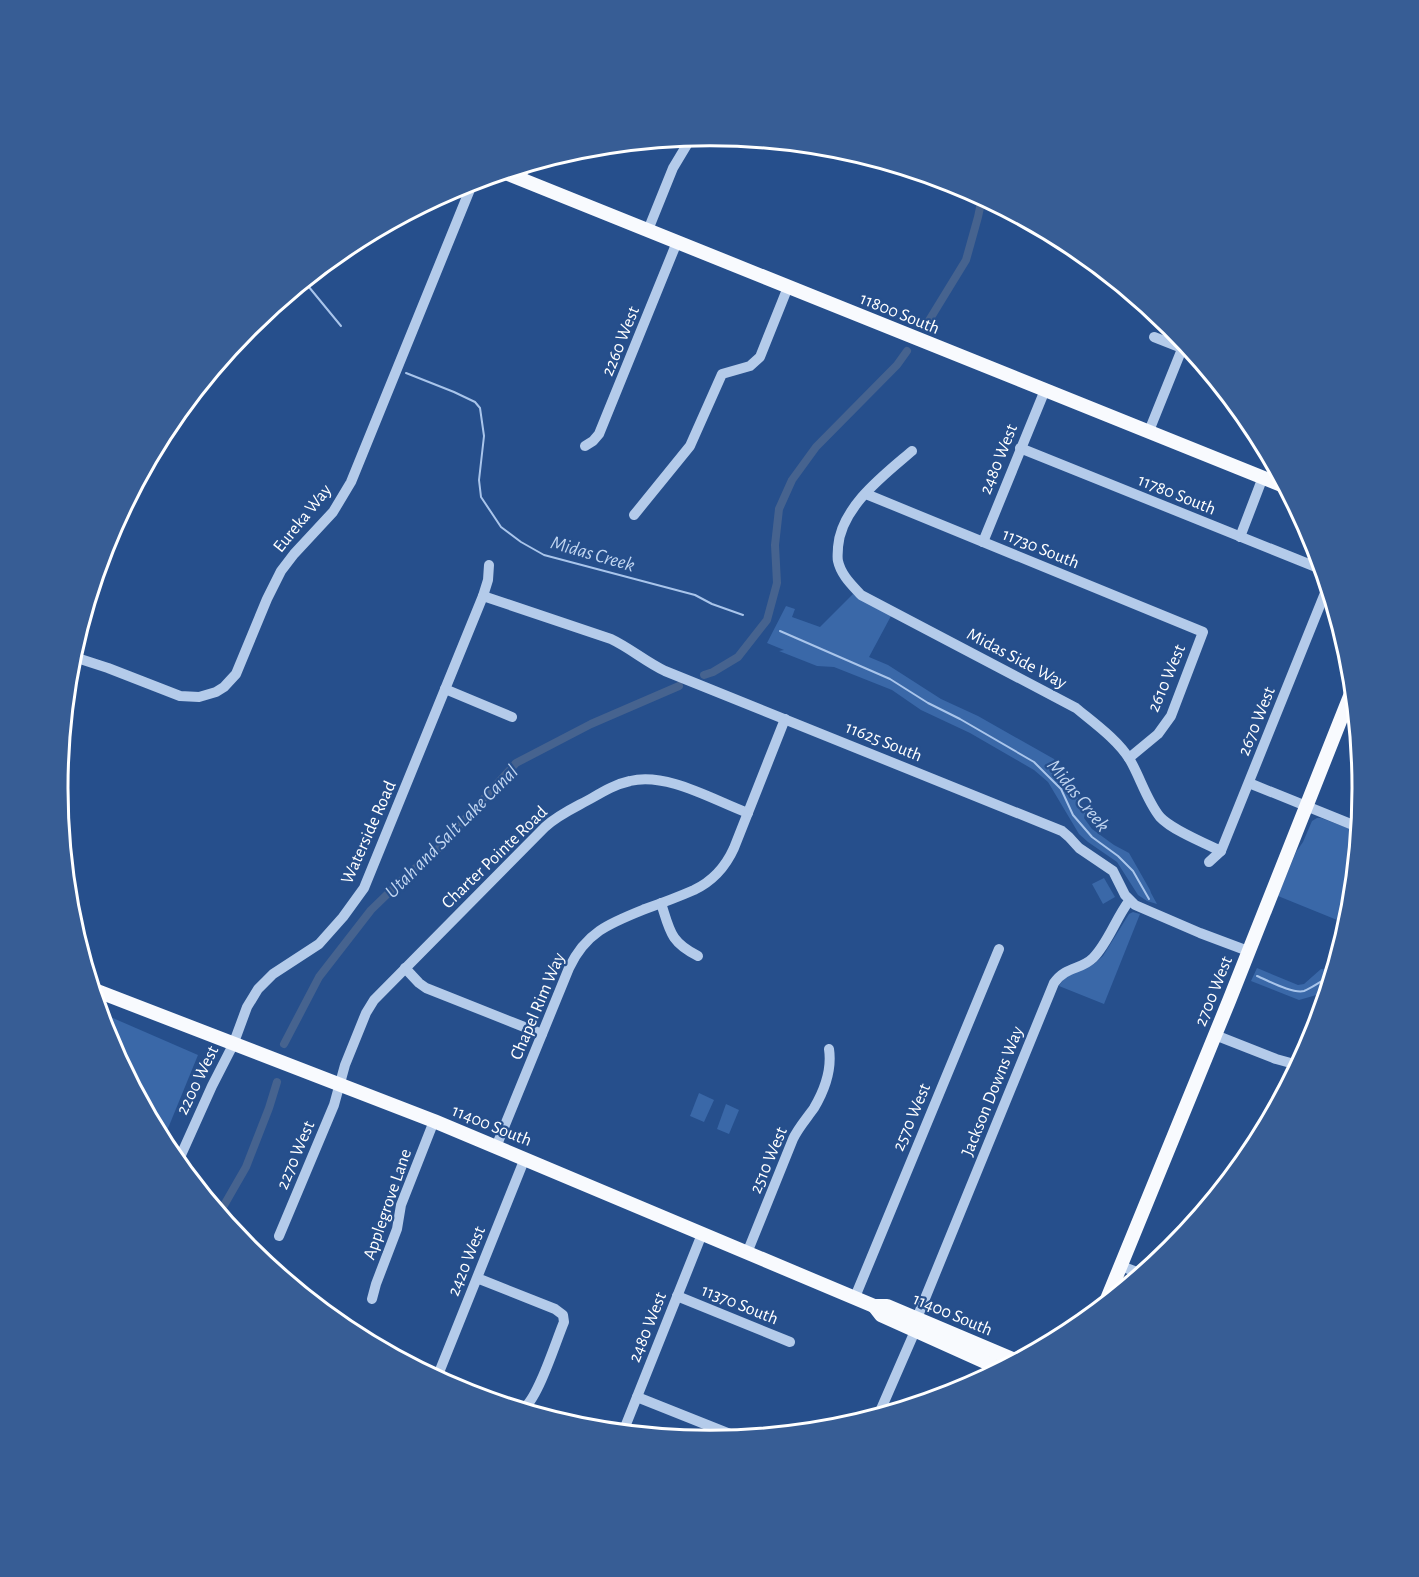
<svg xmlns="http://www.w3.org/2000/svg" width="1419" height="1577" viewBox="0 0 1419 1577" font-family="'Alegreya Sans',sans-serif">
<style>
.green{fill:#3a68a8}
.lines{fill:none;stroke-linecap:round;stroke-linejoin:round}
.stream{stroke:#a9c5eb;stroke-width:2}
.canal{stroke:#46638f;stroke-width:8}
.minor{stroke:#b4cbea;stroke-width:10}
.major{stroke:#f8fafe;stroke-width:14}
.labels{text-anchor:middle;stroke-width:4.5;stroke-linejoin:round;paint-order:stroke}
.street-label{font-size:18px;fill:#fff;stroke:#264f8c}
.water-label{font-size:20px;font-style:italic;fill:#c0d5f1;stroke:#264f8c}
.rim{fill:none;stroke:#fff;stroke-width:3}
</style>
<rect width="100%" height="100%" fill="#264f8c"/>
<!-- green -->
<g class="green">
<polygon points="853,594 891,616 869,657 888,665 941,699 978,716 1054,759 1086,811 1084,818 1092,829 1114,845 1129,853 1150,890 1151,893 1157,904 1147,901 1138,895 1117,862 1088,842 1079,834 1048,782 1034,770 970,733 921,710 892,690 834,667 817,666 779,651 784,650 767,643 786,606 795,609 792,617 820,627"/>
<polygon points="1317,818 1321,818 1358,832 1349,916 1347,924 1278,896 1296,852 1303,842 1312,821"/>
<polygon points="1104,878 1115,897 1103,904 1092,884"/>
<polygon points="1133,912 1140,914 1104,1004 1059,986 1065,977 1094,964 1103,956 1129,914"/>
<polygon points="1257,968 1298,985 1304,984 1321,969 1333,970 1325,996 1320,994 1299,1000 1251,981"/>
<polygon points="99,1012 198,1055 162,1143 107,1038"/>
<polygon points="699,1093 714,1100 704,1122 690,1116"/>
<polygon points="726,1104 739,1110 729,1134 717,1129"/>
</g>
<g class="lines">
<!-- stream -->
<g class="stream">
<polyline points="304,281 341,326"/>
<polyline points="406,373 454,392 475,402 480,408 484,436 479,480 481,497 501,527 521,542 544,555 695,595 712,604 743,615"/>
<polyline points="780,631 890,679 928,703 960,719 1034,762 1061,789 1073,815 1092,837 1118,856 1133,871 1149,899"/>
<path d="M1257,976C1269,981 1293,994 1304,991C1314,987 1321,980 1331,977"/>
</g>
<!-- canal -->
<g class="canal">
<polyline points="925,327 966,260 978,217 982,198"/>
<polyline points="704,675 713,672 738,657 767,620 777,583 775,545 779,509 792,480 816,447 897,365 907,351"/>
<polyline points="284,1044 319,977 371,910 404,878 439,848 516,763 591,724 679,686"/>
<polyline points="219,1214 246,1167 269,1108 277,1082"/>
</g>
<!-- minor -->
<g class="minor">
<polyline points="521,180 525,166"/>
<polyline points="648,230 673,168 691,138"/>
<polyline points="1154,337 1182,348"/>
<polyline points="1149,431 1184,344"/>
<polyline points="585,446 593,441 599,434 677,242"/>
<polyline points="1020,448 1321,569"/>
<path d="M912,451C884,475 841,507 838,547C838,552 837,557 838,561C841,575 852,585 861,595L1076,708C1094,723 1118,740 1130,760C1140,777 1147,801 1160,817C1172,830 1204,843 1221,851"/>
<polyline points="866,494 1203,632 1171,716 1158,734 1129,758"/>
<polyline points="634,515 690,446 722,374 750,366 760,357 788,287"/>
<polyline points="1240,537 1263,477"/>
<polyline points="983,542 1045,390"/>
<path d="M483,596L611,639C630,648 646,662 665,671L1062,831L1069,837L1079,848L1113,871L1125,895L1135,905L1200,933L1248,951"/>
<polyline points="71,656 108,668 180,696 199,697 216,692 224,687 236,674 267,599 281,571 294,554 333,512 351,482 473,182"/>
<polyline points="445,689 512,717"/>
<polyline points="1249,783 1358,827"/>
<polyline points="1209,862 1221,851 1327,588"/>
<path d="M661,903C670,931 670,942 698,956"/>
<polyline points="405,968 419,983 426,988 542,1034"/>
<polyline points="1215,1035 1276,1059 1298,1065"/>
<path d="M496,1147L569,968C586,932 610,923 645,909C662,903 678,897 694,890C713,881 725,868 734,848L785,719"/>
<polyline points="177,1164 212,1086 233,1045 247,1007 258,989 273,974 319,944 343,917 364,888 483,596 488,580 489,565"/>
<path d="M279,1236L334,1105L345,1065L366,1013L374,1000L545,827C559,814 576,807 592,798C604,791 616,784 630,781C667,772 713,800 748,813"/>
<path d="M747,1253L793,1139C798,1128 807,1118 814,1108C824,1091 832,1069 829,1049"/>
<polyline points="1121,1266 1142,1274"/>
<path d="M477,1278L555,1309L563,1315L564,1322C556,1341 539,1395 525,1407H518L506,1404L438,1375L525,1158"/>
<polyline points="677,1296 790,1342"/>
<polyline points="855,1297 999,949"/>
<polyline points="372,1299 376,1284 397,1229 401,1205 434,1121"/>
<path d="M917,1318L1054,983C1066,966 1081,970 1093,958C1108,943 1116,918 1129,901"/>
<polyline points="637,1397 740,1438"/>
<polyline points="878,1416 915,1331"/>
<polyline points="623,1432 702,1234"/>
</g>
<!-- major -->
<g class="major">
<polyline points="503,172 1284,486"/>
<polyline points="92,989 434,1121 874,1306 887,1306 1017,1361"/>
<polyline points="1105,1304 1229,1001 1352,691"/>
<polyline points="874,1306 881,1315 1001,1369"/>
</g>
</g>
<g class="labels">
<!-- street labels -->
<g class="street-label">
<text transform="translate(900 313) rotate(22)" y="6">11800 South</text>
<text transform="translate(620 341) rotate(-68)" y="6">2260 West</text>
<text transform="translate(998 459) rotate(-68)" y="6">2480 West</text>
<text transform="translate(1177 494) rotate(22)" y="6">11780 South</text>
<text transform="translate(302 518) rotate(-51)" y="6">Eureka Way</text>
<text transform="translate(1041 548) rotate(22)" y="6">11730 South</text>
<text transform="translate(1017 658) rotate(28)" y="6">Midas Side Way</text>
<text transform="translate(1166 678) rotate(-67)" y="6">2610 West</text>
<text transform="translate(1256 721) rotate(-68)" y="6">2670 West</text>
<text transform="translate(884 741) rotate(22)" y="6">11625 South</text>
<text transform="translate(368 832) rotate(-66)" y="6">Waterside Road</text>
<text transform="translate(494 857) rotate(-44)" y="6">Charter Pointe Road</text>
<text transform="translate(1213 991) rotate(-68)" y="6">2700 West</text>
<text transform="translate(537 1006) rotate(-67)" y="6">Chapel Rim Way</text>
<text transform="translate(197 1080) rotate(-64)" y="6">2200 West</text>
<text transform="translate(992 1091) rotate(-68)" y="6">Jackson Downs Way</text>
<text transform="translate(911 1117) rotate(-67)" y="6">2570 West</text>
<text transform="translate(492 1125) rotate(22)" y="6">11400 South</text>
<text transform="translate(295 1155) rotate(-67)" y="6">2270 West</text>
<text transform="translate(768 1160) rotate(-67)" y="6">2510 West</text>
<text transform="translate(387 1204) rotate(-71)" y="6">Applegrove Lane</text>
<text transform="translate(466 1261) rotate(-68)" y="6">2420 West</text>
<text transform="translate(740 1304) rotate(22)" y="6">11370 South</text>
<text transform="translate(953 1314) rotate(23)" y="6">11400 South</text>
<text transform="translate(647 1327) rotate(-68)" y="6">2480 West</text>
</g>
<!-- water labels -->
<g class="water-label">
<text transform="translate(593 553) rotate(16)" y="7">Midas Creek</text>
<text transform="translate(1079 795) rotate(51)" y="7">Midas Creek</text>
<text transform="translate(451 831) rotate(-45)" y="7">Utah and Salt Lake Canal</text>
</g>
</g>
<!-- crop -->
<path d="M0 0H1419V1577H0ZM68 788a642 642 0 1 1 1284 0a642 642 0 1 1-1284 0Z" fill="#375d95" fill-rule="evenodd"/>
<path class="rim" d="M68 788a642 642 0 1 1 1284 0a642 642 0 1 1-1284 0Z"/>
</svg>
